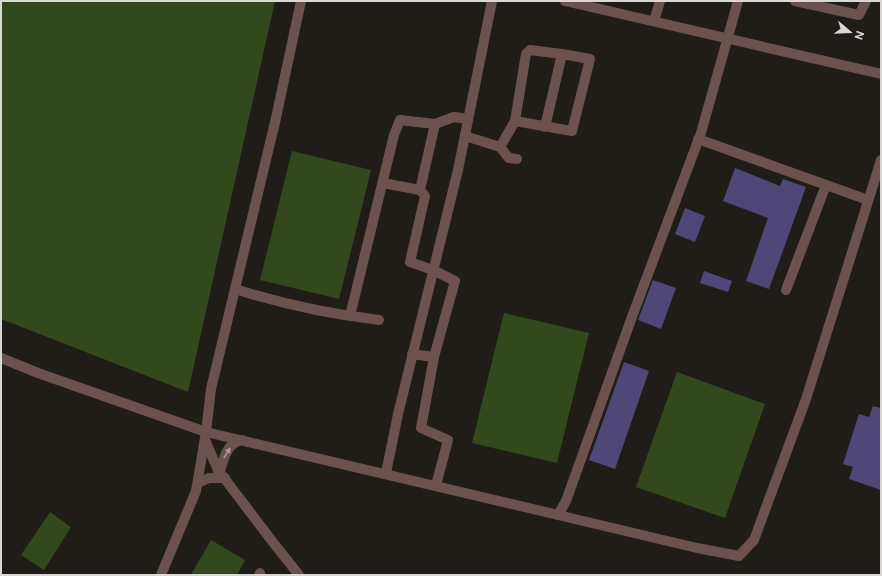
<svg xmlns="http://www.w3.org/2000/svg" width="882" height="576" viewBox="0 0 882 576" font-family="'Public Sans',sans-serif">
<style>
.green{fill:#33491d}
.building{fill:#4e4777}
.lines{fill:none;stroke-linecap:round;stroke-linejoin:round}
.minor{stroke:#6b524e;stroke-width:10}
.oneway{fill:#a89c98}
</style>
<rect width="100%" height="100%" fill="#201d19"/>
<!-- green -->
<g class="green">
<polygon points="1,1 275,1 188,392 1,319"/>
<polygon points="292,151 371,170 339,299 260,280"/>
<polygon points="504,313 589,333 557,463 472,443"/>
<polygon points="677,372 765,404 725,518 636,487"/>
<polygon points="50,512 71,527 44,570 21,555"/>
<polygon points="211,540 245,560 237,575 191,575"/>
</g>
<!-- building -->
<g class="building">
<polygon points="735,168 780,186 783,179 806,187 769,289 746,281 768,218 723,201"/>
<polygon points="685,208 705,216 695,242 675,234"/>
<polygon points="704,271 732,281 728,292 700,283"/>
<polygon points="653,280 676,288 661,329 638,320"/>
<polygon points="624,362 649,371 615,469 589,460"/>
<polygon points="873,406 881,408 881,490 849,479 853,467 843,464 859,414 869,417"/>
</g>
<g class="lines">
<!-- minor -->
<g class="minor">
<polyline points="565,1 881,74"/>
<polyline points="795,1 859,15 866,1"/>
<polyline points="654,21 660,1"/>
<polyline points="515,121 526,54 530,50 562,54"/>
<polyline points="465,136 500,147 509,158 517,159"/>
<polyline points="698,139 868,200"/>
<polyline points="500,147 515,121 572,131 590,59 562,54 545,127"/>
<polyline points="383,183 420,190 435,124"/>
<path d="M235,289C282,304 330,314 379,320"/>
<polyline points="786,290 826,185"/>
<polyline points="350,316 394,135 400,120 435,124 454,117 468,119"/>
<polyline points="412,354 434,357 455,281 433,270 410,262 425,196 420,190"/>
<polyline points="434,357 421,428 448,440 436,485"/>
<polyline points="1,358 38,373 206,432 211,389 276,118 301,1"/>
<polyline points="205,440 218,470 272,541 299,575"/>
<path d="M220,472C223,460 227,442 242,440"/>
<polyline points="386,473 398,414 458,170 492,1"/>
<polyline points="198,483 209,478 225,478"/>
<polyline points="558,515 697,548 739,556 754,540 806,399 881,160"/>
<polyline points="161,575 196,491 206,432 558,515 566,501 633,314 701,133 738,1"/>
<polyline points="259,575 260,573"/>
</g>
</g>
<!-- one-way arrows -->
<defs><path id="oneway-solid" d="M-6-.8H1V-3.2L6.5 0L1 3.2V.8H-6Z"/></defs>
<use class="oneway" href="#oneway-solid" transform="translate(227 453) rotate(-57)"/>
<!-- border -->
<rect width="882" height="576" fill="none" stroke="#dad8d5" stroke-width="4"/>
<!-- north arrow -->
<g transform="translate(850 32) rotate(109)" stroke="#201d19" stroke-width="3" paint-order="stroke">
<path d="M0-3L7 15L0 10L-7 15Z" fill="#dad8d5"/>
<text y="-6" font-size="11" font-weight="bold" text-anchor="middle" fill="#dad8d5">N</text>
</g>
</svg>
